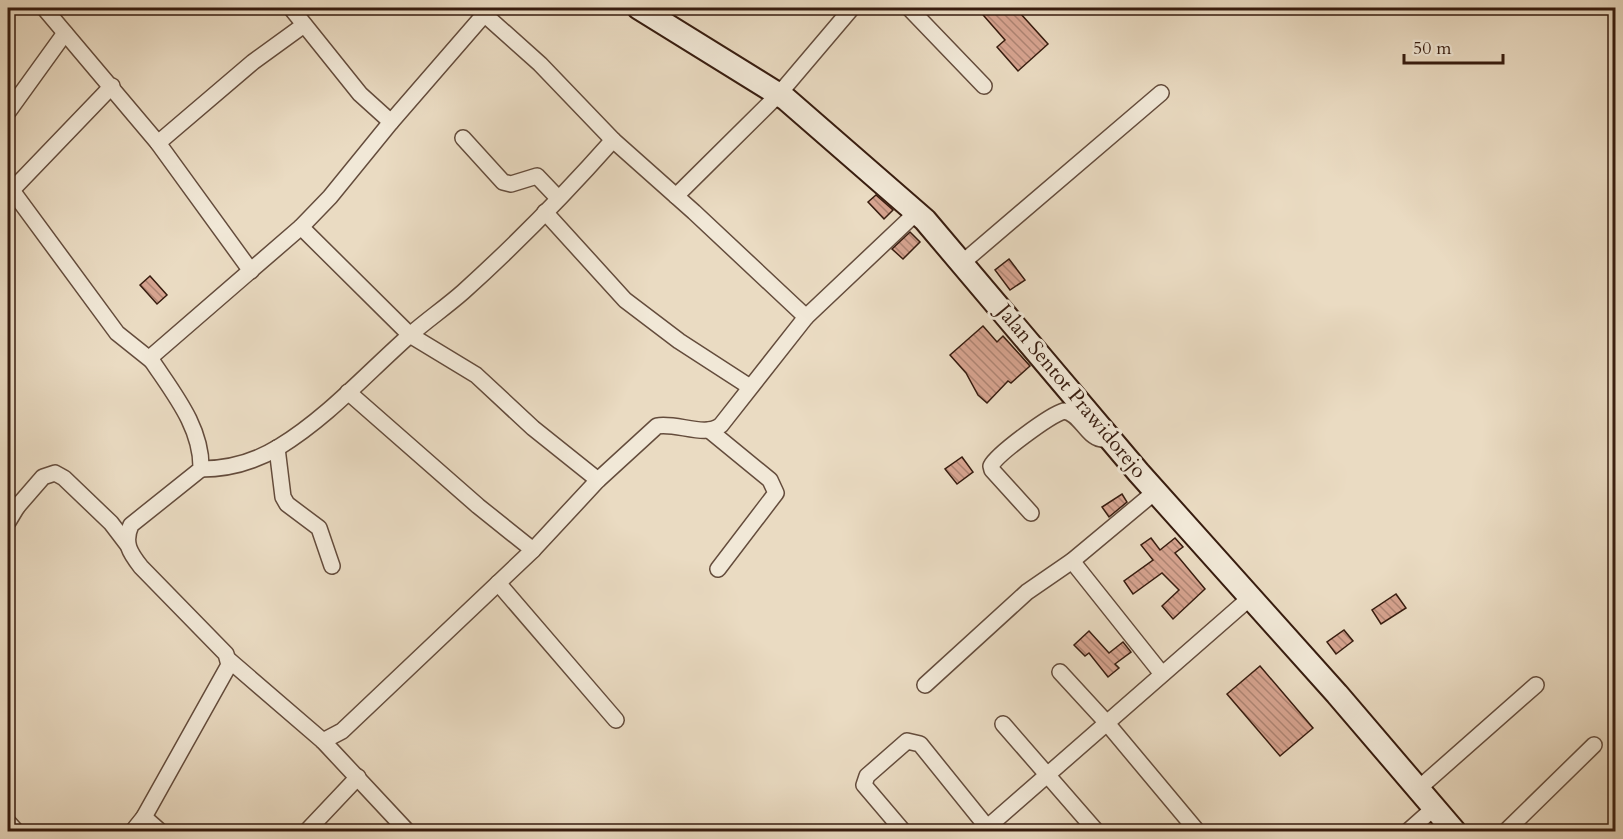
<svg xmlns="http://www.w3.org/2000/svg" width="1623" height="839" viewBox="0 0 1623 839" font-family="Cardo,serif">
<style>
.building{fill:url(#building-back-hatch);stroke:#371c0f;stroke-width:1.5}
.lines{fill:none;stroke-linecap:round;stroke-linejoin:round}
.street-casing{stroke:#644c3c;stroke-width:18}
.secondary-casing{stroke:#371c0f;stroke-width:26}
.street{stroke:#f1e8d7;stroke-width:15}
.secondary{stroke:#f1e8d7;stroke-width:22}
.labels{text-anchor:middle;stroke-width:6;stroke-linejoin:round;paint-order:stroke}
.street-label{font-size:21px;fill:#371c0f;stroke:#f1e8d7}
</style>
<defs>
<pattern id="building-back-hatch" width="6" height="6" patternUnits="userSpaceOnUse" patternTransform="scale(1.5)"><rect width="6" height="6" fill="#d6a38f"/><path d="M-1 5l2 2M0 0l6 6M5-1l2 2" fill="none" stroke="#ae8473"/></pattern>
</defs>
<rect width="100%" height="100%" fill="#eadbc2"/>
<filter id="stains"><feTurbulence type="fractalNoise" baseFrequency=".00333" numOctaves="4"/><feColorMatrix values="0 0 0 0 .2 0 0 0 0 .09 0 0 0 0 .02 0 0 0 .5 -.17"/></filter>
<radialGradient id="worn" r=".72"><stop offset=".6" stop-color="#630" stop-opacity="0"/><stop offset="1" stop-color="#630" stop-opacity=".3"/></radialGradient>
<!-- building -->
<g class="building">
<polygon points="977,8 1026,8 1020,13 1048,44 1018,71 997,47 1005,40"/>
<polygon points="876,195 893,210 884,219 868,202"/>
<polygon points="910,232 920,242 903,259 892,249"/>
<polygon points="1009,259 1025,280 1010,290 995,270"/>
<polygon points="150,276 167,295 157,304 140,285"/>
<polygon points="983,326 997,342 1003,336 1030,366 1011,383 1008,381 987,403 978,395 966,373 950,355"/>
<polygon points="962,457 973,472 957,484 945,469"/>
<polygon points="1122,494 1127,502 1109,517 1102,507"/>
<polygon points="1151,538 1160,550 1175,538 1183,547 1175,553 1205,589 1173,619 1162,606 1179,590 1162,573 1133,594 1124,581 1153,560 1141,545"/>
<polygon points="1396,594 1406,608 1381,624 1372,610"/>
<polygon points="1344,630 1353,641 1336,654 1327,642"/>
<polygon points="1089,631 1109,653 1123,642 1131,652 1115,664 1119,668 1108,677 1089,653 1085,656 1074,645"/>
<polygon points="1260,666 1313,728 1280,756 1227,694"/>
</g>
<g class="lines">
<defs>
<g id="street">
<polyline points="44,8 158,143 251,271"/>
<polyline points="909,8 984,86"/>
<polyline points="484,14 540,64 613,140"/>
<polyline points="8,112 65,33"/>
<polyline points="391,122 489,9"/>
<polyline points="463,138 503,182 511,184 537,176 558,198"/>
<polyline points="158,143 253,62 304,25"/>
<polyline points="8,185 117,333 152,361"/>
<polyline points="12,190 112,86"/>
<polyline points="676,196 779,94 852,8"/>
<polyline points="545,212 625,300 679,341 750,387"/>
<polyline points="301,227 410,335 476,375 533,428 598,480"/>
<polyline points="962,263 1161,93"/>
<polyline points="348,392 478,506 533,550"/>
<polyline points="709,430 770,480 776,493 718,569"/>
<polyline points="277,448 283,497 287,504 319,528 332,566"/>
<path d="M201,469C228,469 256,461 279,447C328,417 367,373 410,335C427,320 446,307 463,292C515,245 566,193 613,140L694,212L806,317"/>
<polyline points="8,502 17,507 43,477 55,473 64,478 111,523 127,544"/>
<path d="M1031,513L992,470L991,466C997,454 1050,415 1064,411C1080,413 1086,436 1101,439"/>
<polyline points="8,522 17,507"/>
<polyline points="1072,561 1162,674"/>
<polyline points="498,583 616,720"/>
<path d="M229,660L323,741L342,731L533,550L598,480L657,426C676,422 706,438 721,425L806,317L917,212"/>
<polyline points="1060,672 1106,722 1198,832"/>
<polyline points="925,685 1027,592 1072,561 1156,491"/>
<polyline points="1003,724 1097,832"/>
<polyline points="323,741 408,832"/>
<polyline points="1418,789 1536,685"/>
<polyline points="144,817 161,832"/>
<polyline points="8,822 17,832"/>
<path d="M132,832L144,817L229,665L226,654L141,567C130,553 123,543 131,525L201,469C202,428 174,394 152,361V356L301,227L330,197L391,122L360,94L291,8"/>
<polyline points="306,832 358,777"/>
<polyline points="904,832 864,785 867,776 907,741 920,744 991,832"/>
<polyline points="982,832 1251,597"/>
<polyline points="1407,832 1434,808"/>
<polyline points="1505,832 1594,745"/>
</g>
<polyline id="secondary" points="639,8 786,99 925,220 1139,473 1337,694 1455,832"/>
</defs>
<!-- street casing -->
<use href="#street" class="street-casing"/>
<!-- secondary casing -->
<use href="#secondary" class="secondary-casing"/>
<!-- street -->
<use href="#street" class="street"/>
<!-- secondary -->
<use href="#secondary" class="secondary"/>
</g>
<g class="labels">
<!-- street labels -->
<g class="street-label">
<text transform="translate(1072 391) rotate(50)" y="7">Jalan Sentot Prawidorejo</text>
</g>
</g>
<!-- margin -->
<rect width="1623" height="839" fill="none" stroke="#eadbc2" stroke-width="30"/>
<rect x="9" y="9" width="1605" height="821" fill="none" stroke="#371c0f" stroke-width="3"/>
<rect x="15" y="15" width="1593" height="809" fill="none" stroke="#371c0f" stroke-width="1.5"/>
<!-- scale -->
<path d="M1404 54v9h99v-9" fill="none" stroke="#371c0f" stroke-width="3"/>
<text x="1413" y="54" font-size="18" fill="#371c0f" stroke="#f1e8d7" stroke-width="4.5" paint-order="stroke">50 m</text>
<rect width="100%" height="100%" filter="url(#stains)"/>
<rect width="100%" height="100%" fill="url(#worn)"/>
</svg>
